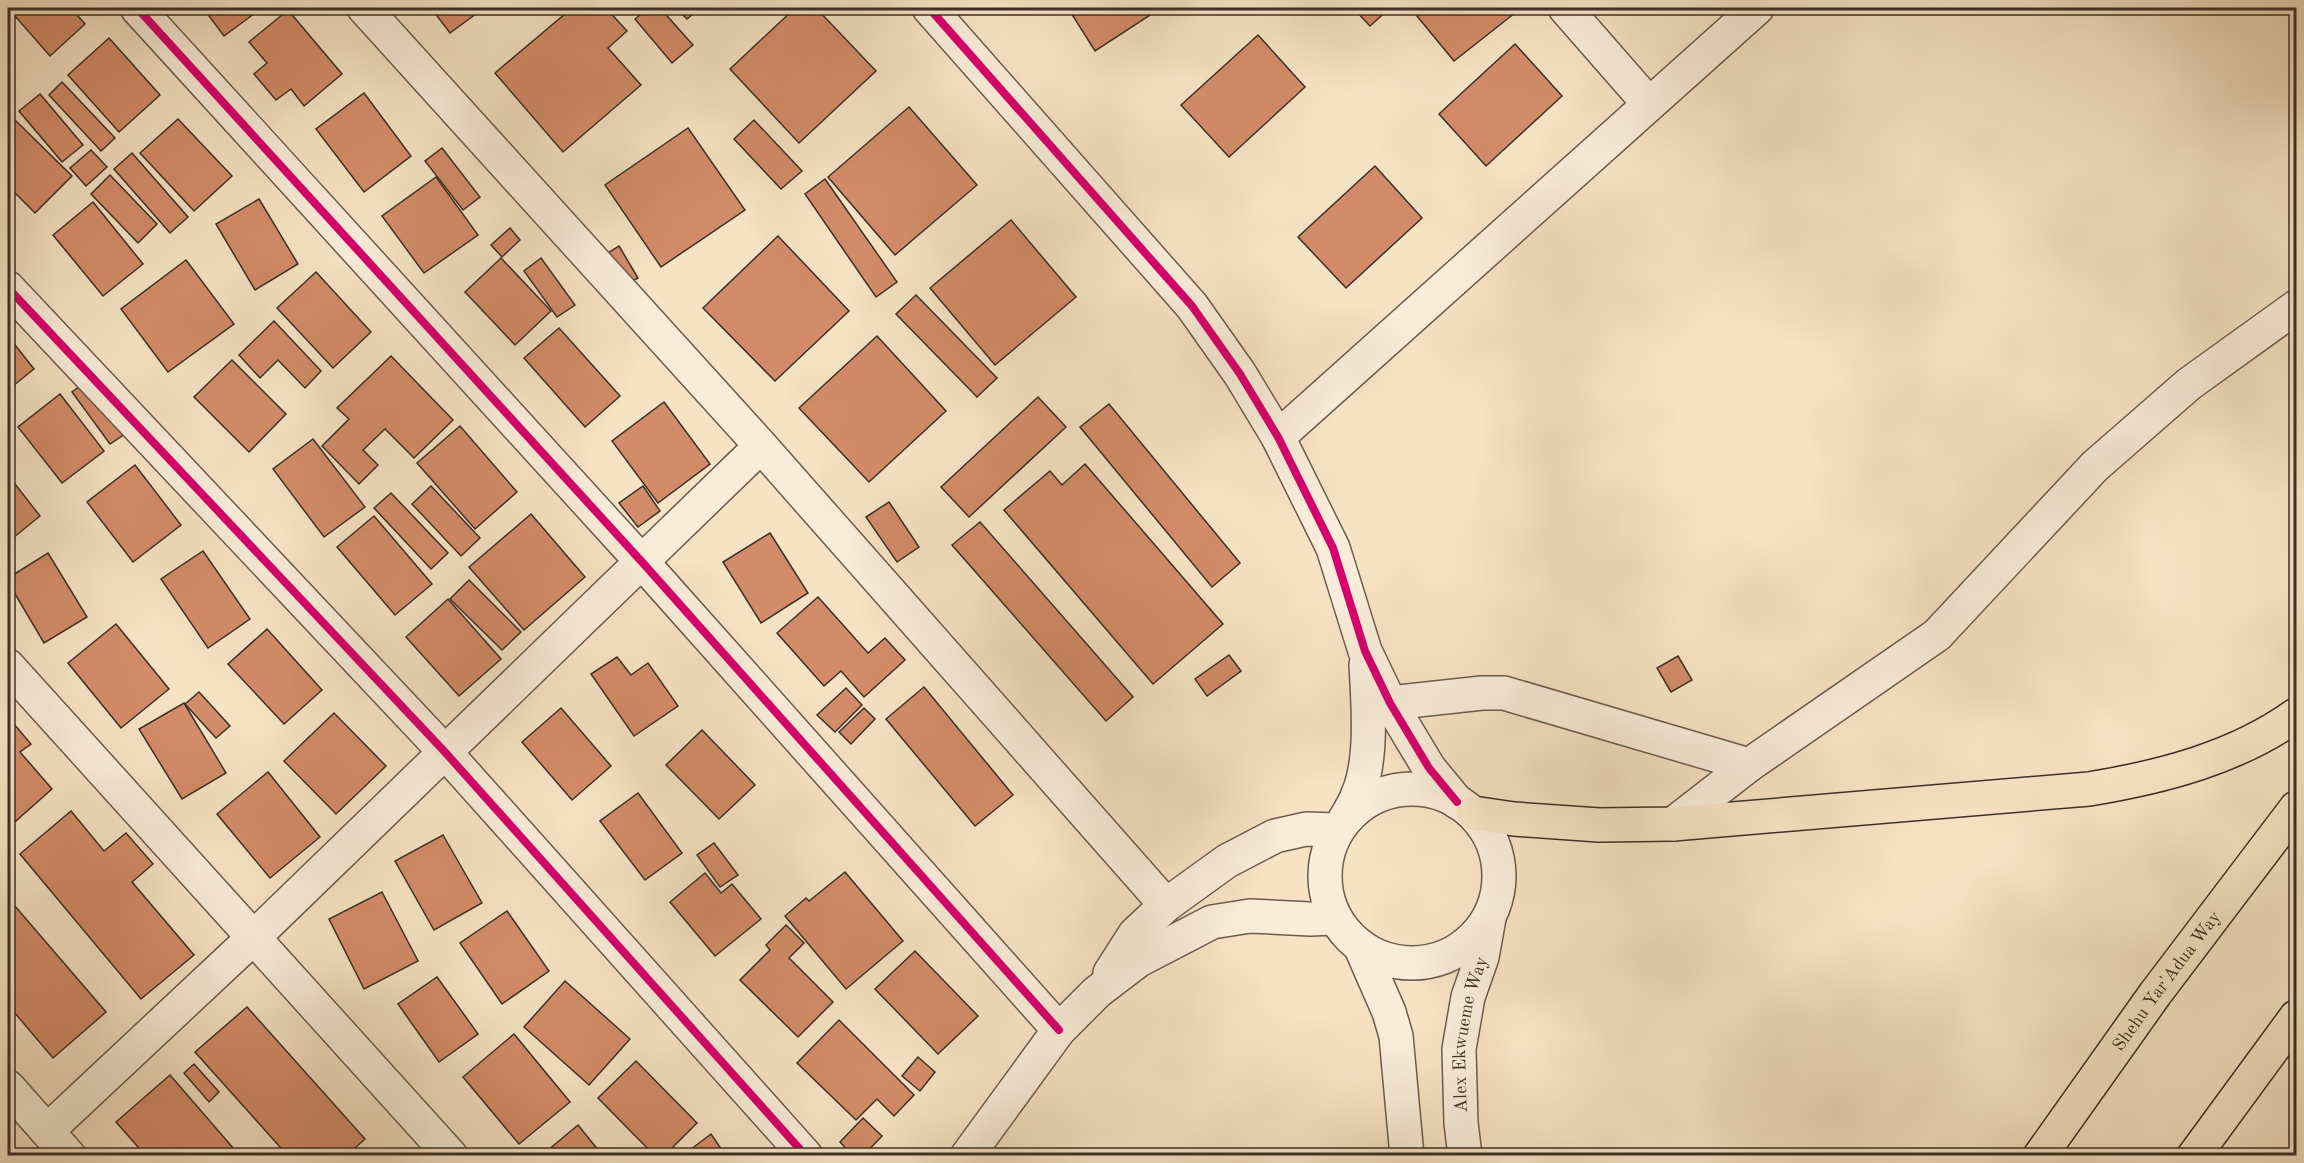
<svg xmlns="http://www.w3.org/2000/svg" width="2304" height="1163" viewBox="0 0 2304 1163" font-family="'Old Standard TT',serif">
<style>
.building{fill:#d38c69;stroke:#3c2f27;stroke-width:1.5}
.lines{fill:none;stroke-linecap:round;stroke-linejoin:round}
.minor-casing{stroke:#6a5c4e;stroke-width:36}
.highway-casing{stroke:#3c2f27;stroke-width:36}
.minor{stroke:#f9edd9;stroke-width:33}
.highway{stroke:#f6e3c4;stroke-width:33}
.cycleway-casing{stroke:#f9edd9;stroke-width:11}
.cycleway{stroke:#d6006c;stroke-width:8}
.labels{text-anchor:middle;stroke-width:4.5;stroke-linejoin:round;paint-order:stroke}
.street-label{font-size:18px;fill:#3c2f27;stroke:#f9edd9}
</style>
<rect width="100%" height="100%" fill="#f6e3c4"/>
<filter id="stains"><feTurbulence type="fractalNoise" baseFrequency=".00333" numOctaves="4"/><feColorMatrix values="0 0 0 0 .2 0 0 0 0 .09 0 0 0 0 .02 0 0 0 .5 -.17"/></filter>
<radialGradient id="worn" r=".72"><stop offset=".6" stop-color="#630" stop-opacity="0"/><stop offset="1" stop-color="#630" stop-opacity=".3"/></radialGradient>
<!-- building -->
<g class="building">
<polygon points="8,8 71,8 85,24 50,56"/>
<polygon points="203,8 262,8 224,36"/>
<polygon points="431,8 484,8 450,33"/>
<polygon points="572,8 606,8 627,31 608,48 641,85 563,152 495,73"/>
<polygon points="648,8 660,8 693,45 672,63 635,19"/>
<polygon points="676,8 700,8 687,19"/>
<polygon points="795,8 816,8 876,71 799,143 730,69"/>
<polygon points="1068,8 1161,8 1095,51"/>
<polygon points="1353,8 1390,8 1370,26"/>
<polygon points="1427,8 1519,8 1520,9 1454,61 1417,16"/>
<polygon points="288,10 342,74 304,106 291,89 276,100 254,74 267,63 249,42"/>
<polygon points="1258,35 1305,87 1229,157 1181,105"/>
<polygon points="109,38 160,95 119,132 68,75"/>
<polygon points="1515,44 1562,96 1486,166 1439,114"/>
<polygon points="62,82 115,138 101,151 49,95"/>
<polygon points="364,93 411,156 364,192 316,129"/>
<polygon points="40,94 83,145 62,162 19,111"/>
<polygon points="909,107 977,185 895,255 828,177"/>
<polygon points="14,119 72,176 35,213 8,186 8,126"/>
<polygon points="178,119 232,176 194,211 140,153"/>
<polygon points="754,120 802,171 781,189 734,139"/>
<polygon points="688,128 745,210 661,267 605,185"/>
<polygon points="442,148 480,197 463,210 425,161"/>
<polygon points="91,150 107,167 86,186 70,168"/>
<polygon points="132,153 188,217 170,233 114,169"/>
<polygon points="1375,166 1422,218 1346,288 1298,237"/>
<polygon points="110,175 157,224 138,243 91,194"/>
<polygon points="436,177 478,235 424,273 382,216"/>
<polygon points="825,179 897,282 876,297 805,194"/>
<polygon points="259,199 298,264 255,290 216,224"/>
<polygon points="93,202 143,264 103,296 53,235"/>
<polygon points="1011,220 1076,297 995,365 930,288"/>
<polygon points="510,228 520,240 502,257 491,245"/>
<polygon points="778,236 849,311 775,381 703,308"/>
<polygon points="619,246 638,278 622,287 603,256"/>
<polygon points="501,258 551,311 515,345 465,292"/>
<polygon points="541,258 575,305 557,317 524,271"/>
<polygon points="186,260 234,324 168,372 121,309"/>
<polygon points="316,272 371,332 333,368 277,308"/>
<polygon points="916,295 997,378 977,397 896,314"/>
<polygon points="274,321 321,371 305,388 278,360 260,378 239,355"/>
<polygon points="559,328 620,396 585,427 524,358"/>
<polygon points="8,336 34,369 8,390"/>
<polygon points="877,336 946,411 869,482 799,408"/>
<polygon points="391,356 453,420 414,458 385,429 363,450 378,465 359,484 322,446 349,419 337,408"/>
<polygon points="232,360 286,414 249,452 194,397"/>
<polygon points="87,381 125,434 110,444 72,392"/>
<polygon points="60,394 104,451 62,483 18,427"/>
<polygon points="1038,397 1066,427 969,517 941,487"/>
<polygon points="664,402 710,464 658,503 612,441"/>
<polygon points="1109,404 1240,563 1212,587 1080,427"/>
<polygon points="460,426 517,492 475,529 417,463"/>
<polygon points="313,439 365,507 324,537 273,469"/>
<polygon points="1085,464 1223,624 1153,684 1004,510 1050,471 1062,485"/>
<polygon points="135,465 181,525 133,562 87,502"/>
<polygon points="8,475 40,516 8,542"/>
<polygon points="431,486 480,538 461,556 412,504"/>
<polygon points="643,486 660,511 638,527 619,503"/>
<polygon points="391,493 448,553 431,569 374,508"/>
<polygon points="889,502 919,547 897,562 866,517"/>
<polygon points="531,514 585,577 524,630 469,567"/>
<polygon points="374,516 432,584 395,615 337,547"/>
<polygon points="980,522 1133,697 1106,721 952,545"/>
<polygon points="770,533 808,593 761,623 723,562"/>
<polygon points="203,551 250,619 208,648 161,579"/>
<polygon points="48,553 87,617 44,643 8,582 8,578"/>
<polygon points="469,580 521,632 502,650 450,599"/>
<polygon points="818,597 868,653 885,638 905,660 864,697 841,671 824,686 777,633"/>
<polygon points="448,599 501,659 459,696 406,637"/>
<polygon points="116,624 169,689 121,728 68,663"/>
<polygon points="267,629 322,690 284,724 228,664"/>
<polygon points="1229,655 1241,671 1207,696 1195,679"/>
<polygon points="1678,656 1692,680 1671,692 1657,668"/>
<polygon points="617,657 631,675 648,663 678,706 634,736 591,674"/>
<polygon points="924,687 1013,795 975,826 886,719"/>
<polygon points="846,688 862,705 835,732 817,715"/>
<polygon points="199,692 230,726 216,738 185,704"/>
<polygon points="184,703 226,773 182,799 139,729"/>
<polygon points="561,708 611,766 572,800 522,742"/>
<polygon points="864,708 875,719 851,744 839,732"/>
<polygon points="334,713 386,766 336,814 284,761"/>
<polygon points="8,717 31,744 20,752 52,789 8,828"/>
<polygon points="702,730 755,785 719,819 666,765"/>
<polygon points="268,772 320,837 270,878 217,814"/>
<polygon points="638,793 682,853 645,880 600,821"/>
<polygon points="71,811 104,851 126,833 153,864 132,882 194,955 141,999 20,854"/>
<polygon points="443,835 482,903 434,930 395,861"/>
<polygon points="714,843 738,875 720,887 697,855"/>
<polygon points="845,872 903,941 846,989 785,916 806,898 809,901"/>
<polygon points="705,873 721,893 732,884 761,919 715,956 670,902"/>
<polygon points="382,892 418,961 364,989 329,919"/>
<polygon points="8,898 106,1012 53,1058 8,1005"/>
<polygon points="507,911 549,971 502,1004 460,943"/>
<polygon points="786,925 804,943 789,958 833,1002 798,1037 740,980 770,950 766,945"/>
<polygon points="915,951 978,1016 938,1054 875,989"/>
<polygon points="437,977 478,1034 439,1062 398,1004"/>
<polygon points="565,981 630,1039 589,1085 524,1027"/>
<polygon points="247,1007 365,1139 346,1156 288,1156 195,1052"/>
<polygon points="839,1020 914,1095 894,1116 877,1099 856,1120 797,1063"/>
<polygon points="514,1034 570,1102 519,1144 463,1077"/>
<polygon points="918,1057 935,1072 920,1091 902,1076"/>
<polygon points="636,1061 697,1123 664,1156 655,1156 598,1098"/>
<polygon points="194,1064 219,1092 209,1102 184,1073"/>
<polygon points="170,1075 240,1156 146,1156 116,1122"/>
<polygon points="863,1118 882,1136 863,1156 853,1156 840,1142"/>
<polygon points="578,1125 603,1156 541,1156"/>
<polygon points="711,1134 726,1156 682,1156"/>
</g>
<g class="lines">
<defs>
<g id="minor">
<polyline points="137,8 642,562 1059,1030"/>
<polyline points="364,8 761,446 1166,905"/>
<polyline points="929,8 1192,306 1240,374 1278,437 1333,548 1365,651 1390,703 1429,768 1457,802"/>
<polyline points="1565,8 1649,104"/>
<polyline points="8,288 444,751 806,1156"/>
<polyline points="1278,437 1757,8"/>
<polyline points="8,666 451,1156"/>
<polyline points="1390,703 1482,693 1504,693 1749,765"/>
<circle cx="1412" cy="876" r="87"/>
<path d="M1345,819C1350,811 1355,803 1358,794C1373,760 1368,702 1366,665"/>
<polyline points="1673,824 1749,765 1937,635 2095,466 2189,384 2296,307"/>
<polyline points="1361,948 1389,1012 1396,1036 1407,1156"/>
<polyline points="1110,973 1135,934 1166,905 1227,861 1275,836 1306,829 1337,830"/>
<polyline points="8,1087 69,1156"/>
<polyline points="47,1131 252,939 761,446"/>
<polyline points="967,1156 1059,1030 1097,992 1139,960 1212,922 1250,916 1310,919 1335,918"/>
<path id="s1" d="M1465,1156L1461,1123L1459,1049L1468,997L1482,957L1489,918"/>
</g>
<g id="highway">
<path d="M1473,813L1514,819L1599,825L1673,824L2089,789C2162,777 2236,758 2296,715"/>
<path id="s2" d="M2040,1156L2155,994L2296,808"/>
<polyline points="2194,1156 2296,1017"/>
</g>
</defs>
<!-- minor casing -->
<use href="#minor" class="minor-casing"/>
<!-- highway casing -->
<use href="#highway" class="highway-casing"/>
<!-- minor -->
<use href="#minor" class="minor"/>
<!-- highway -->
<use href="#highway" class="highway"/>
<defs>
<g id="cycleway">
<polyline points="137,8 642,562 1059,1030"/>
<polyline points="929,8 1192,306 1240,374 1278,437 1333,548 1365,651 1390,703 1429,768 1457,802"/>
<polyline points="8,288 444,751 806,1156"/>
</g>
</defs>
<!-- cycleway casing -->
<use href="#cycleway" class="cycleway-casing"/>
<!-- cycleway -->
<use href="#cycleway" class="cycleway"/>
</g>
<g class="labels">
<!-- street labels -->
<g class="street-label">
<text dy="6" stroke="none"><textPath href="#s2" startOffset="216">Shehu Yar'Adua Way</textPath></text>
<text dy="6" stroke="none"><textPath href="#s1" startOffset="123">Alex Ekwueme Way</textPath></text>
</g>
</g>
<!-- margin -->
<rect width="2304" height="1163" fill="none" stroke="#f6e3c4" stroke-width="30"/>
<rect x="9" y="9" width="2286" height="1145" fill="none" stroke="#3c2f27" stroke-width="3"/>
<rect x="15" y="15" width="2274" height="1133" fill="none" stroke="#3c2f27" stroke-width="1.5"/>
<rect width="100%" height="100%" filter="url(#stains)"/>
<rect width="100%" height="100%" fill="url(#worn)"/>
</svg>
